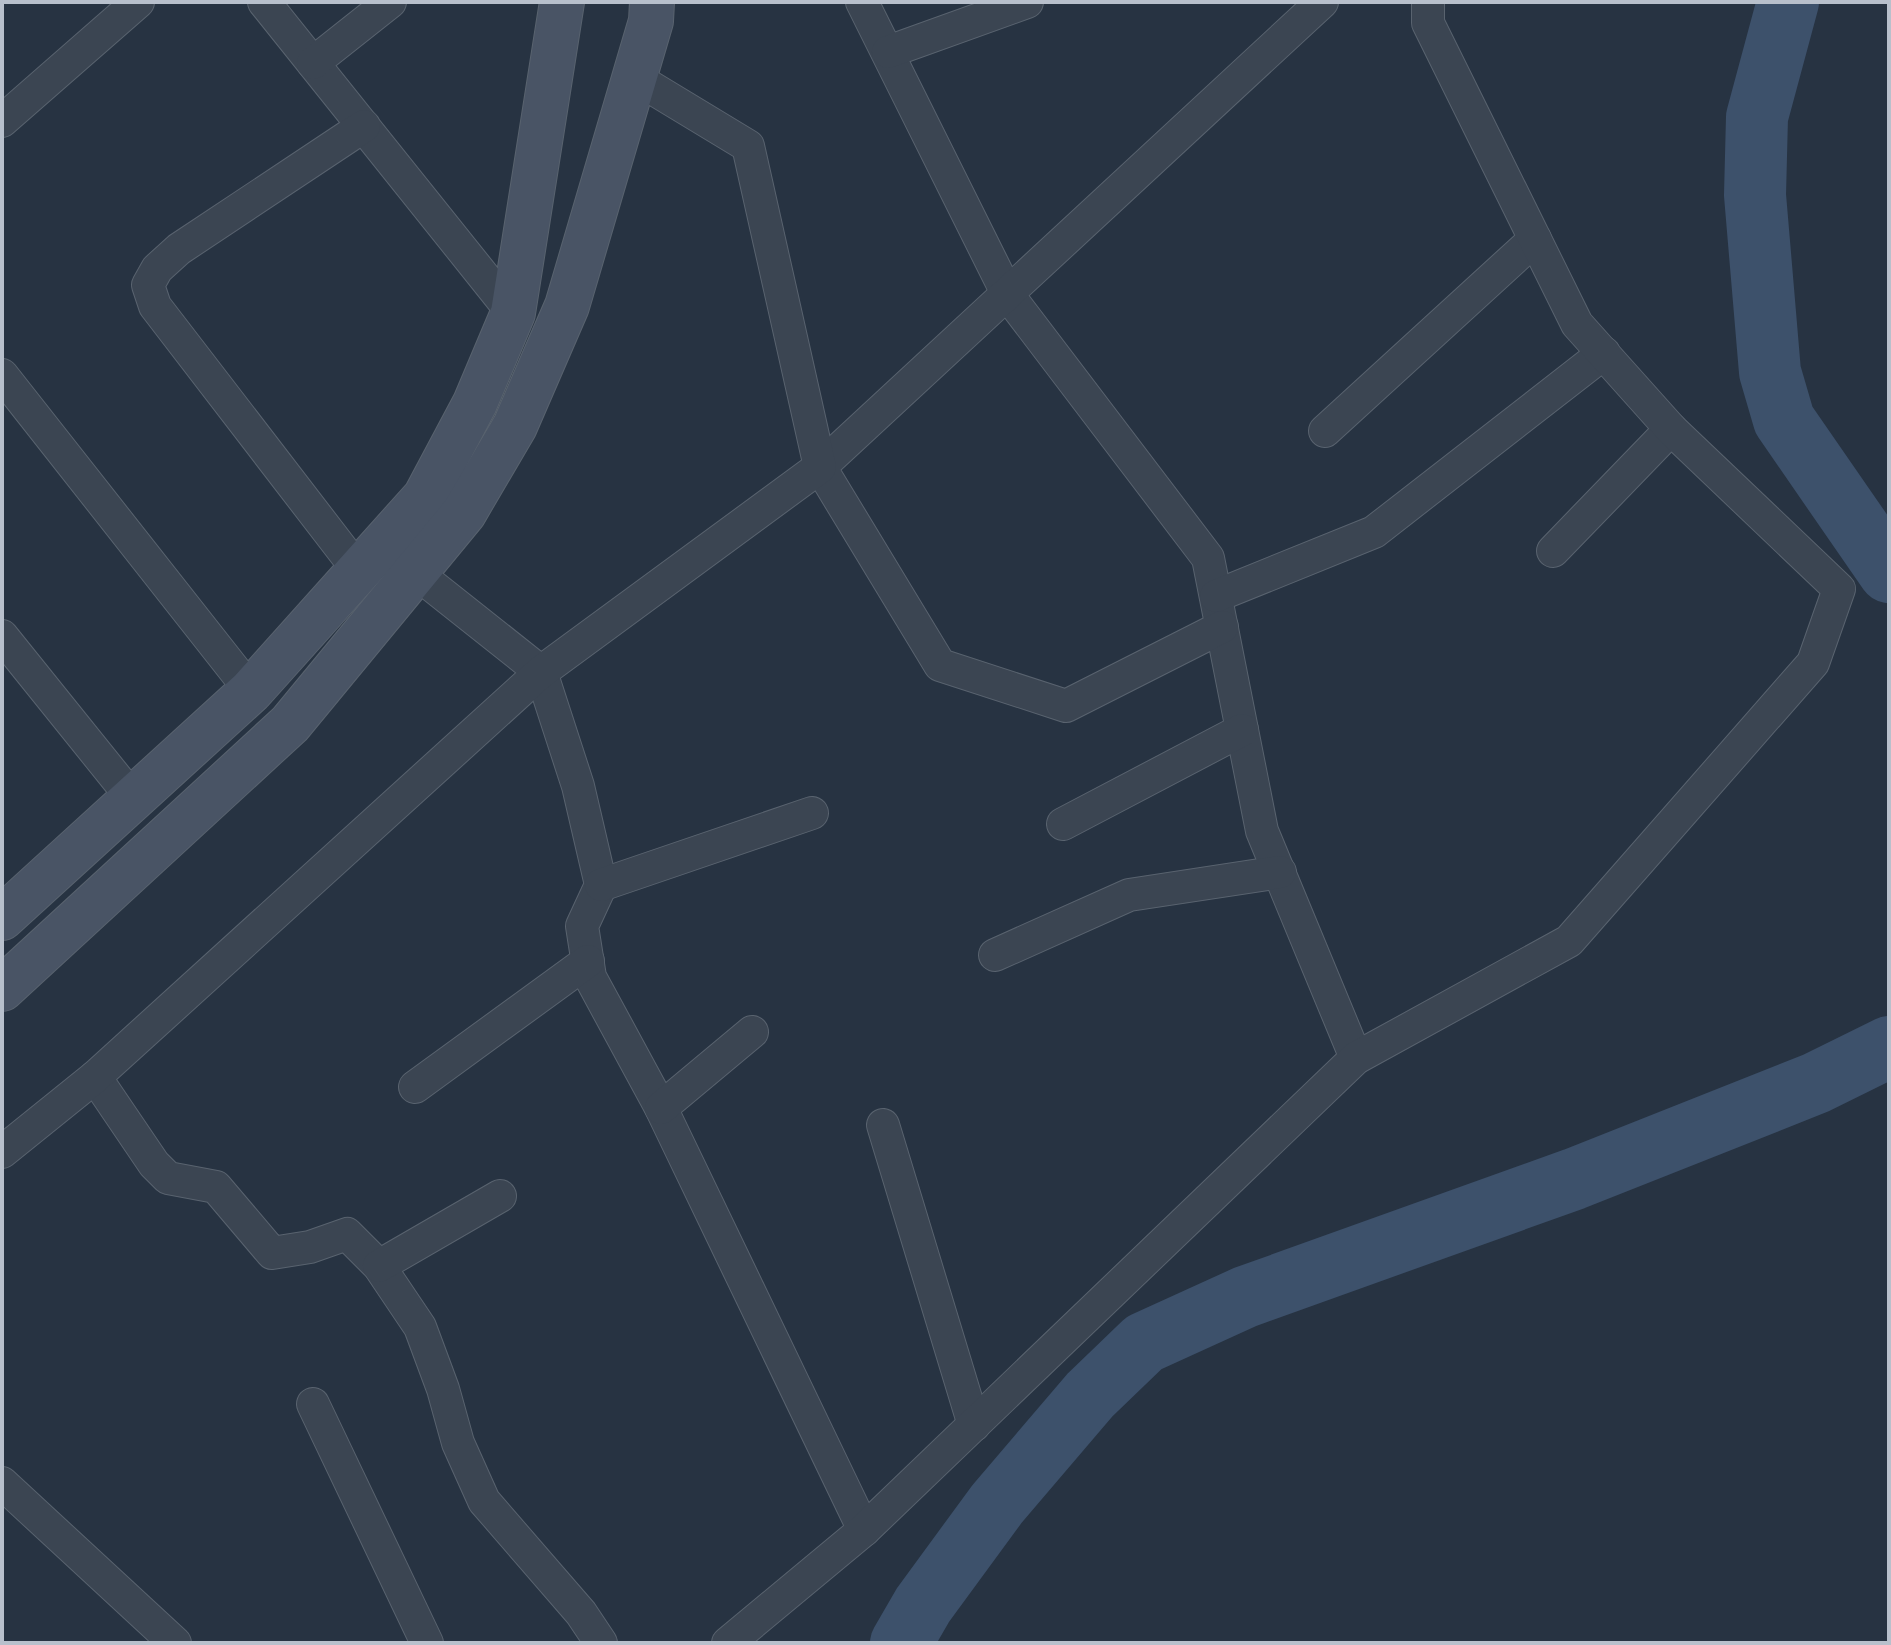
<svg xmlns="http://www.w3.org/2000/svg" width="1891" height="1645" viewBox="0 0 1891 1645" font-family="Overpass,sans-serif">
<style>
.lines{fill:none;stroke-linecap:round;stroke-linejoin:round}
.river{stroke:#3d516b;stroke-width:62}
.minor-casing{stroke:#59636f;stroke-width:34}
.secondary-casing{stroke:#59636f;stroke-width:46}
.minor{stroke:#3b4552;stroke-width:32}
.secondary{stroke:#495465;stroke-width:44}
</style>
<rect width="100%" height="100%" fill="#273342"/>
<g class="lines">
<!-- river -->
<g class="river">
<polyline points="1788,2 1757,117 1755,195 1770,372 1784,420 1889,572"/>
<polyline points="901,1643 923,1605 997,1504 1090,1395 1144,1343 1245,1297 1574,1179 1816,1083 1889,1047"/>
</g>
<defs>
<g id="minor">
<polyline points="264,2 513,313"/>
<polyline points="862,2 1008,295 1208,558 1262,831 1356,1058"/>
<polyline points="888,52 1027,2"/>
<polyline points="313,63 390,2"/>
<polyline points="2,121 138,2"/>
<polyline points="2,375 251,691"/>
<polyline points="1325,431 1535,239"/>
<polyline points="1553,551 1671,429"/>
<polyline points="358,570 155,306 148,285 157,269 179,249 364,126"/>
<polyline points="415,572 541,672 578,786 601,885 582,926 590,977 661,1108 864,1530"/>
<polyline points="1216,596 1374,532 1604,353"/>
<polyline points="1222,627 1066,706 940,665 820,467 1322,2"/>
<polyline points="2,636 134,800"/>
<polyline points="1063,824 1242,730"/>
<polyline points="601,885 812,813"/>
<polyline points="995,955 1129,895 1280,872"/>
<polyline points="95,1077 154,1164 168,1178 216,1187 272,1253 310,1247 347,1234 379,1266 420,1327 443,1389 458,1443 484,1501 581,1613 601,1643"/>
<polyline points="415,1087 588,961"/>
<polyline points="661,1108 752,1032"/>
<polyline points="883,1125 974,1425"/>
<polyline points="2,1152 95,1077 541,672 820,467 748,146 634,77"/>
<polyline points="379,1266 500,1196"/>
<polyline points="313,1404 427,1643"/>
<polyline points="2,1483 175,1643"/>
<polyline points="728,1643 864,1530 1356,1058 1569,941 1813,663 1839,589 1671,429 1577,324 1428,23 1428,2"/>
</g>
<g id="secondary">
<polyline points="2,918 251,691 425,497 475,403 513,313 562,2"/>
<polyline points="2,989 290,724 464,513 515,426 567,306 651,21 652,2"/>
</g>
</defs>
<!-- minor casing -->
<use href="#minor" class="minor-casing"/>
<!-- secondary casing -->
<use href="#secondary" class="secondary-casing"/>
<!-- minor -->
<use href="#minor" class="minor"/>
<!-- secondary -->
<use href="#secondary" class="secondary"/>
</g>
<!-- border -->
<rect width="1891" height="1645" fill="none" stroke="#b8c0cc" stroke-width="8"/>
</svg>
